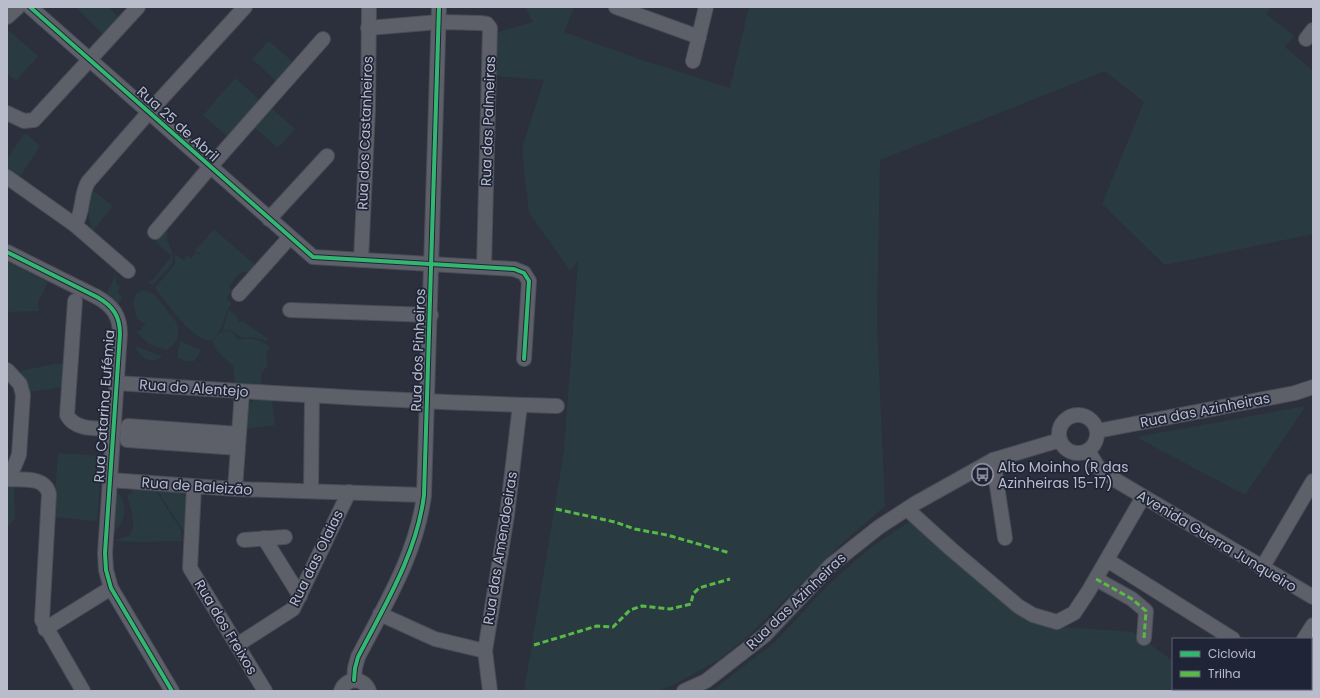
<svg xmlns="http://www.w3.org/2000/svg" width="1320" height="698" viewBox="0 0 1320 698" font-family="Poppins,sans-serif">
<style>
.green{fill:#293a41}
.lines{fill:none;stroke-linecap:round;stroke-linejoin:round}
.minor-casing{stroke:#494c55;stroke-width:16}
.minor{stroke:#5d6069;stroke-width:14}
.quiet{stroke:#58b947;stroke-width:3;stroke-dasharray:6 3;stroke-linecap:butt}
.cycleway-casing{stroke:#1f2537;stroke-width:6}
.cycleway{stroke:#33b770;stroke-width:4}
.labels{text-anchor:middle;stroke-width:3.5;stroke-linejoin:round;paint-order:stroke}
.street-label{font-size:14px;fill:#b8bccb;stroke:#1f2537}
.poi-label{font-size:14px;fill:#b8bccb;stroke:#1f2537;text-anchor:start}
</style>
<rect width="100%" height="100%" fill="#2c303c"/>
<!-- green -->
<g class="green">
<polygon points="79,7 108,7 119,18 104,35 77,9"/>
<polygon points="525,7 574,7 564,32 636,58 730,88 749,7 1272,7 1266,14 1294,36 1285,47 1313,71 1313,234 1165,265 1102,204 1144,102 1105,71 880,160 877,322 885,506 840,545 748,636 720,659 677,683 658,691 524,691 564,450 578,261 570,271 529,212 522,153 523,145 544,80 494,76 498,32 533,22"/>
<polygon points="7,29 38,56 16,81 7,74"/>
<polygon points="269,41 293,62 276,81 252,59"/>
<polygon points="235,78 260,100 228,137 203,115"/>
<polygon points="270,107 295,129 278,148 253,126"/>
<polygon points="25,133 40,146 19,178 7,170 7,159"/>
<polygon points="91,189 113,206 92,232 88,211"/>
<polygon points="167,229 167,240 173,254 172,264 153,285 149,283 149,279 152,281 172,256 155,242"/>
<path d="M214,229L255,265L248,273L244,271C238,274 231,282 229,288L232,291L226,298L232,304C222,313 227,328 211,341C190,339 168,304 155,288L175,264V254L184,261L187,255L191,259L195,254H199L200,252L196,253L195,251Z"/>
<polygon points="7,261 48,282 38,302 39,311 7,312"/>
<polygon points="113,270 116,275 116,284 120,286 118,292 121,296 121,300 118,304 106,295 115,276"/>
<path d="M143,290C154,291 162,303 168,312C170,316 174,318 176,322C182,333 176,346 166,350L149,344L136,332L143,329L141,327L146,325L137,319L133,303L136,294Z"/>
<polygon points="229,309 238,318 238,323 243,321 267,338 268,341 251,337 242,338 231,330 222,332"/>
<path d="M230,331L239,340C251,336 261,340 270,347L266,354L268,365L261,374L262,378L261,388L240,387L235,381L233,366L217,351L212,341L220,333Z"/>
<polygon points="181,341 195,348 200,349 199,355 194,361 185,361 178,358 178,349"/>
<path d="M135,346L162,356C154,366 138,357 135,346Z"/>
<polygon points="55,364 64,364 62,387 30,392 27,381 20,371"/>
<polygon points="254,400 272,401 275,425 247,429 248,406"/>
<polygon points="1306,406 1245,495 1136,437"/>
<polygon points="58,453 102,456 97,521 53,517"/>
<polygon points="7,485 14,485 15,519 7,528"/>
<path d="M133,487L155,490L181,530L182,541L142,542L114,541L130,535C137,524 130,507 127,495L132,494Z"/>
<path d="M157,490C169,490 182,488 188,500L186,532L183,530Z"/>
<path d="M118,492C127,503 127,525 112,532L115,498Z"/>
<polygon points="909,522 1052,626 1133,632 1173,661 1173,689 1212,689 1214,691 709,691 717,687 775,642 828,585 870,548"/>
</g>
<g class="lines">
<defs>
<g id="minor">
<polyline points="30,7 313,257 514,269 524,273 529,281 524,359"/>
<polyline points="616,7 699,37"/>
<polyline points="7,17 18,7"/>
<polyline points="368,28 439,22 481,23 487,24 490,28 484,267"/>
<polyline points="1306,39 1313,30"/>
<polyline points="693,61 706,7"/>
<polyline points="7,113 24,121 34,120 138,7"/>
<polyline points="7,177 75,225 128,271"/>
<polyline points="269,219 327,156"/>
<path d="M75,225C84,212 80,196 88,182L149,112L245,7"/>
<polyline points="155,232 210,167 323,39"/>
<path d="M7,252L97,297C113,306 120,316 120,334L105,553L106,570L111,588L172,691"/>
<polyline points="361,260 368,109 369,7"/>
<polyline points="239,294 290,237"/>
<path d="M75,301L67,415C75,431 98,428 114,429"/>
<polyline points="290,310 431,315"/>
<polyline points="7,370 20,384 23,395 19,455 14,467 7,475"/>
<path d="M117,383C263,393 410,402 557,406"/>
<circle cx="1078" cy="434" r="19"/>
<polyline points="1097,431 1295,393 1313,387"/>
<polyline points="238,448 127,440 128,426 239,434"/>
<polyline points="1088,451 1098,467 1117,481 1313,597"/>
<polyline points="993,460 1005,538"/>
<path d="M7,479C22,480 45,476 49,494L42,620L83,691"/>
<polyline points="110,480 235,489 424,495"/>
<polyline points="194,487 190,568 265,691"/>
<polyline points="235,489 242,392"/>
<polyline points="311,491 312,396"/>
<polyline points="907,509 951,549 1018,606 1033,615 1057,622 1074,613 1088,592 1143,497"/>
<polyline points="264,538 300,596"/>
<polyline points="244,540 285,537"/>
<polyline points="1107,560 1233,639"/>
<polyline points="1262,568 1313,481"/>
<polyline points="1096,579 1132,599 1146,611 1144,638"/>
<polyline points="380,614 435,639 485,651"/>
<polyline points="45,629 111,588"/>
<polyline points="1304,639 1313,625"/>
<polyline points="237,645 293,609 349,492"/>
<path d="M354,680L355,668L358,657C385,605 417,553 424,495L439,7"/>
<path d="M341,691C346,677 364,677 369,691"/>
<polyline points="490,691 485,651 507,515 520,405"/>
<polyline points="684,691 706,681 765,635 831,565 879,527 916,503 993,460 1060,440"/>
<polyline points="1271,691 1272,689"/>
</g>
</defs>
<!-- minor casing -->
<use href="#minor" class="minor-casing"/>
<!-- minor -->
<use href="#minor" class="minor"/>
<!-- quiet -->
<g class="quiet">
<polyline points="556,509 615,522 635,529 667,535 730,553"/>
<polyline points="1096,579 1132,599 1146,611 1144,638"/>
<polyline points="534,645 597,626 613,627 630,610 642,606 670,609 691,604 693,594 699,588 730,579"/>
</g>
<defs>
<g id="cycleway">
<polyline points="30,7 313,257 514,269 524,273 529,281 524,359"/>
<path d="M7,252L97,297C113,306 120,316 120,334L105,553L106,570L111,588L172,691"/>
<path d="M354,680L355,668L358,657C385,605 417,553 424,495L439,7"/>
</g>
</defs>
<!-- cycleway casing -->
<use href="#cycleway" class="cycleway-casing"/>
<!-- cycleway -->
<use href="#cycleway" class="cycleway"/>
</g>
<!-- icons -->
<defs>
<symbol id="bus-ring" viewBox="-11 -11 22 22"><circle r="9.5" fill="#1f2537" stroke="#878b99" stroke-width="1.5"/><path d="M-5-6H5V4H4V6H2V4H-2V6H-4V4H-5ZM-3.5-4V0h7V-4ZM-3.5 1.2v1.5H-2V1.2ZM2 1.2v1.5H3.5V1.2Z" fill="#878b99"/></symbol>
</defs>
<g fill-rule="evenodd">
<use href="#bus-ring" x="970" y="462" width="25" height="25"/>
</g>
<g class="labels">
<!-- street labels -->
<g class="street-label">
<text transform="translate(488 121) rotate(-88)" y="5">Rua das Palmeiras</text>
<text transform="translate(178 124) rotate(42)" y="5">Rua 25 de Abril</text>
<text transform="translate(365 133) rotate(-88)" y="5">Rua dos Castanheiros</text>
<text transform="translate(418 350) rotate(-88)" y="5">Rua dos Pinheiros</text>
<text transform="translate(194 388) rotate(4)" y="5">Rua do Alentejo</text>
<text transform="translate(104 406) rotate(-86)" y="5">Rua Catarina Eufémia</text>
<text transform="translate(1205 410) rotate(-11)" y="5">Rua das Azinheiras</text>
<text transform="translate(197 486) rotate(4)" y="5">Rua de Baleizão</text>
<text transform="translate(1217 541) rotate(31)" y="5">Avenida Guerra Junqueiro</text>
<text transform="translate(500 548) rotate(-81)" y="5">Rua das Amendoeiras</text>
<text transform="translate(316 558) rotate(-64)" y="5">Rua das Olaias</text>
<text transform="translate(796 601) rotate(-44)" y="5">Rua das Azinheiras</text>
<text transform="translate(226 627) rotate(59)" y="5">Rua dos Freixos</text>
</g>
<!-- poi labels -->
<g class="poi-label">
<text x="998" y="472">Alto Moinho (R das<tspan x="998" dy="16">Azinheiras 15-17)</tspan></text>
</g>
</g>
<!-- border -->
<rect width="1320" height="698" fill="none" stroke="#b8bccb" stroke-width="16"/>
<!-- legend -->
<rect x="1172" y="638" width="140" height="52" fill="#1f2537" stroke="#5c6172"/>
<rect x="1180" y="651" width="20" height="6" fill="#33b770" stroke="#5c6172"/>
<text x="1208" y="658" font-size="12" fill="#b8bccb">Ciclovia</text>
<rect x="1180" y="671" width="20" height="6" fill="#58b947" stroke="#5c6172"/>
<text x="1208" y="678" font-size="12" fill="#b8bccb">Trilha</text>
</svg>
